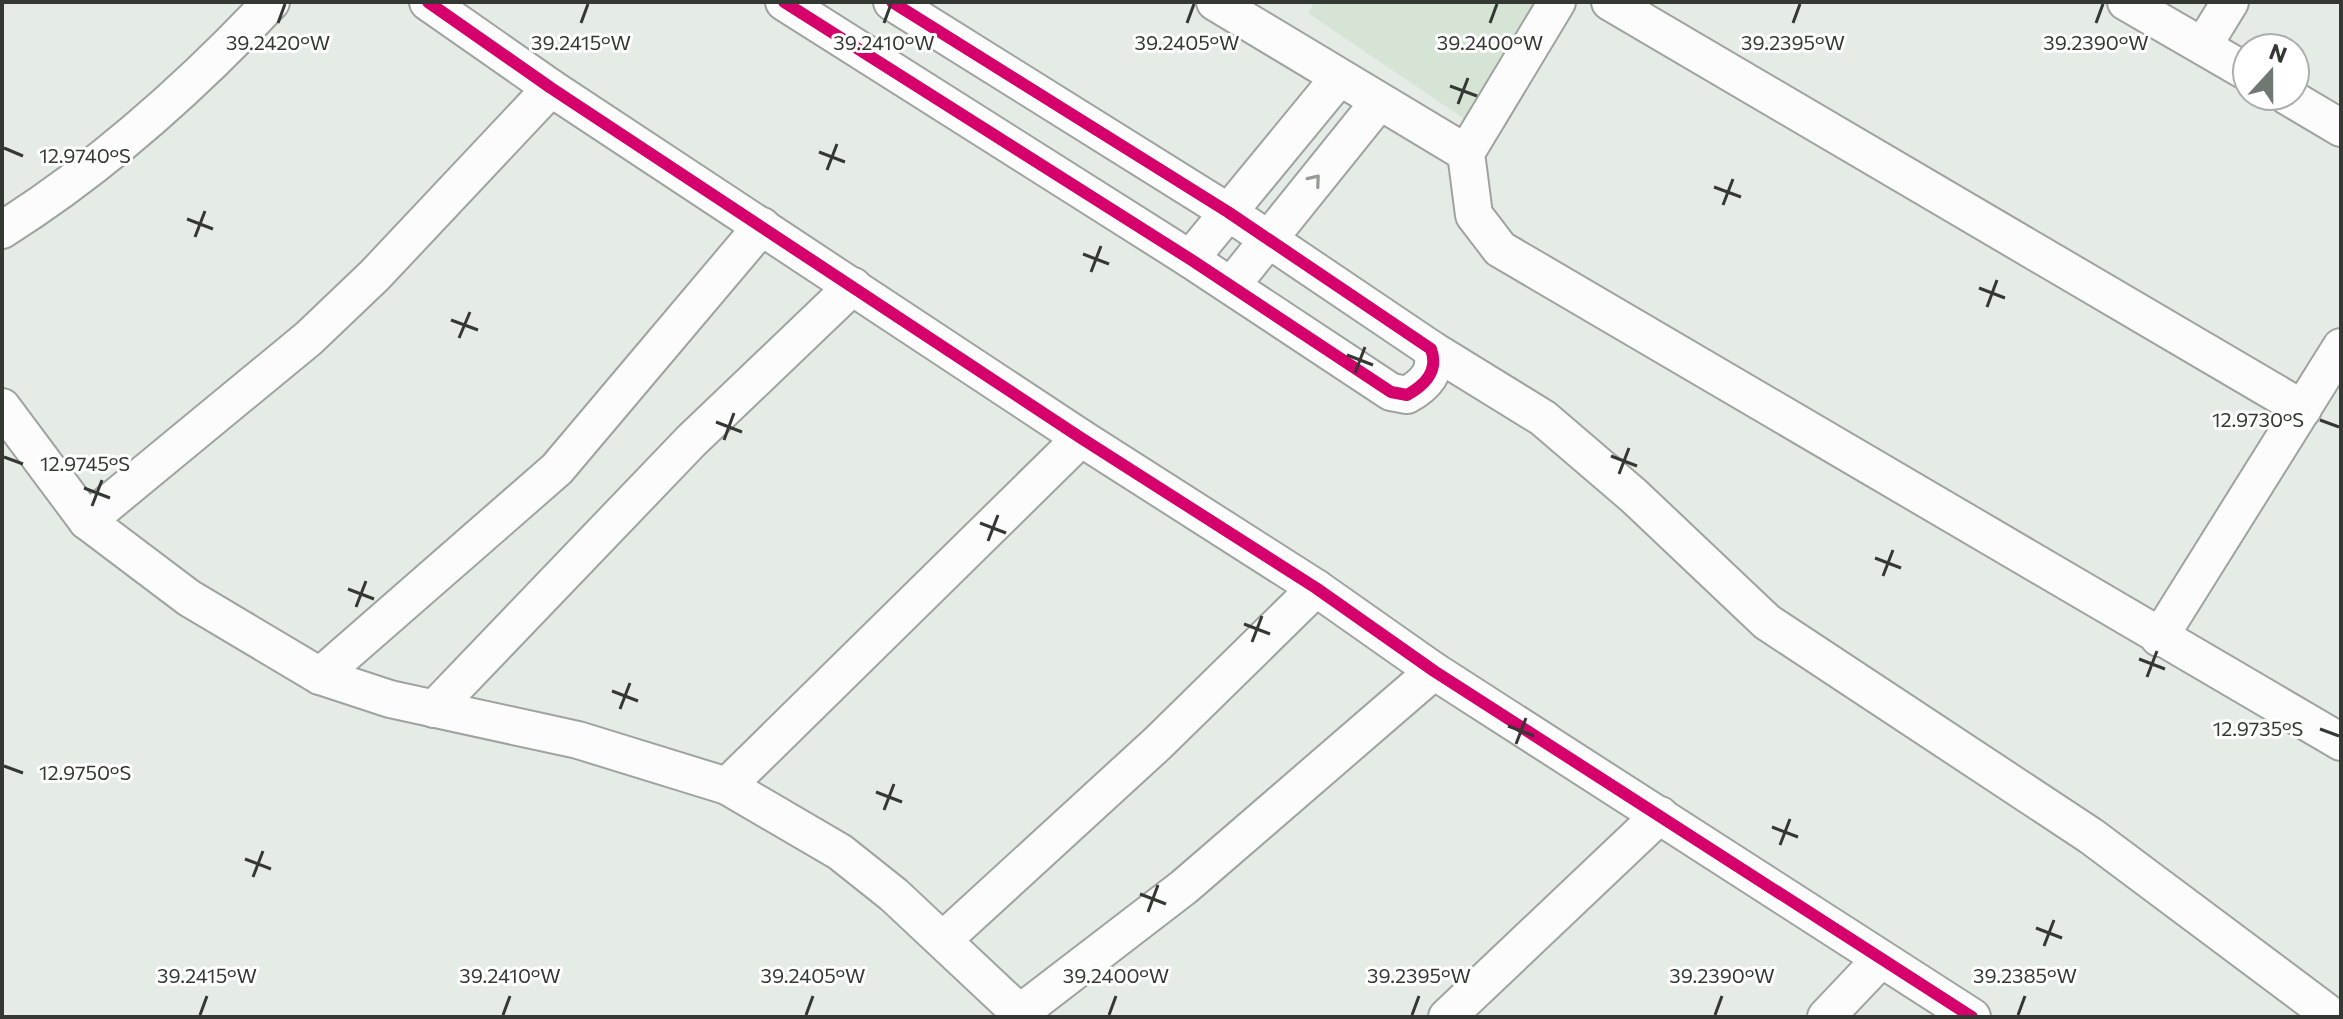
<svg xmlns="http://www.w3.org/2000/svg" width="2343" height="1019" viewBox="0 0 2343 1019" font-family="Commissioner,sans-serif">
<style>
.green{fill:#d5e4d4}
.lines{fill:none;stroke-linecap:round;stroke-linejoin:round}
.minor-casing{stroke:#9fa39f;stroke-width:40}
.minor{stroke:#fbfcfb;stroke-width:36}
.cycleway-casing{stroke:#fff;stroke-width:17}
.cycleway{stroke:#d6006c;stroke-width:12}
.oneway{stroke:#979a97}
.ticks{fill:none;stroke:#333833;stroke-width:3}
.ticks-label{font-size:20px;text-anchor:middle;fill:#333833;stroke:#fff;stroke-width:6;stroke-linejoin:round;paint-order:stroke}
</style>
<rect width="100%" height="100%" fill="#e5ebe5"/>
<!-- green -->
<polygon class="green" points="1315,2 1545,2 1469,122 1308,13"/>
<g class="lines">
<defs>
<g id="minor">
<polyline points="428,2 551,88 1081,438 1316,588 1434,671 1972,1017"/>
<path d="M784,2L1190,259L1391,392L1407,395C1425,385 1439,371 1431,349"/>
<polyline points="892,2 1228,212 1431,349 1543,418 1634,496 1767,622 2091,836 2333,1017"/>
<polyline points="1215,2 1466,153"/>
<polyline points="1557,2 1466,153 1474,215 1500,249 2341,742"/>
<polyline points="1610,2 2303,409"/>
<polyline points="2126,2 2247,72"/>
<polyline points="2203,46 2230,2"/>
<polyline points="2287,96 2341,128"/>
<path d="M2,230C102,167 190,88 271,2"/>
<polyline points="1190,259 1338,79"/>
<polyline points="1231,286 1379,102"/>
<polyline points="2,407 87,521 189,598 320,676 390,699 578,740 727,786 840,852 894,895 1024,1017"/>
<polyline points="87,521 309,338 375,275 551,88"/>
<polyline points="2159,638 2341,347"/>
<polyline points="320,676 557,469 762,226"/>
<polyline points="434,709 691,441 853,286"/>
<polyline points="727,786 1081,438"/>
<polyline points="943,940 1158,743 1316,588"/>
<polyline points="1020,1013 1184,887 1434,671"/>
<polyline points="1447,1017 1660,815"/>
<polyline points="1826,1017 1881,959"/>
</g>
</defs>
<!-- minor casing -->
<use href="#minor" class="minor-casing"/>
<!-- minor -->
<use href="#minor" class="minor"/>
<defs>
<g id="cycleway">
<polyline points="428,2 551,88 1081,438 1316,588 1434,671 1972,1017"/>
<path d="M784,2L1190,259L1391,392L1407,395C1425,385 1439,371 1431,349L1228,212L892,2"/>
</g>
</defs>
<!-- cycleway casing -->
<use href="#cycleway" class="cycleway-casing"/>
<!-- cycleway -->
<use href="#cycleway" class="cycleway"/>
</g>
<!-- one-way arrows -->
<defs><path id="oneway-chevron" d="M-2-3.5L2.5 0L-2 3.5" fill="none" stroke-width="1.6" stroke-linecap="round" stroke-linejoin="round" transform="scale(2)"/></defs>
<use class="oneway" href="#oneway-chevron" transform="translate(1315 180) rotate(-50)"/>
<!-- ticks -->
<path class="ticks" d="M278,23L285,4M581,23L588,4M884,23L891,4M1187,23L1194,4M1490,23L1497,4M1793,23L1800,4M2096,23L2103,4M1450,86L1477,96M1458,104L1468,78M4,148L23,156M819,152L845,162M827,170L837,144M1714,187L1741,197M1723,205L1733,179M187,219L213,229M195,237L205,211M1083,254L1109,264M1091,272L1101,246M1979,288L2005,298M1987,307L1997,280M451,320L478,330M459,338L470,312M1347,355L1373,365M1355,373L1365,347M2320,420L2339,427M716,422L742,432M724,440L734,413M1611,456L1637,466M4,457L23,464M1619,474L1629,448M84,488L110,498M92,506L102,480M980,523L1006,533M988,541L998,515M1875,558L1901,568M1883,576L1893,550M348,589L374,599M356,607L366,581M1244,624L1270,634M1252,642L1262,616M2139,659L2165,669M2147,677L2157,651M612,691L638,701M620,709L630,683M1508,726L1534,736M2320,729L2339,736M1516,744L1526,718M4,766L23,773M876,792L902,802M884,810L894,784M1772,827L1798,837M1780,845L1790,819M245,859L271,869M253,877L263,851M1140,894L1166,904M1148,912L1158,885M2036,928L2062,938M2044,946L2054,920M200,1015L207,996M503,1015L510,996M806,1015L813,996M1109,1015L1116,996M1412,1015L1419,996M1715,1015L1722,996M2018,1015L2025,996"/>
<g class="ticks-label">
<text x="278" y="50">39.2420°W</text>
<text x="581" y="50">39.2415°W</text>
<text x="884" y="50">39.2410°W</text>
<text x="1187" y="50">39.2405°W</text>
<text x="1490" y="50">39.2400°W</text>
<text x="1793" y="50">39.2395°W</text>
<text x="2096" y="50">39.2390°W</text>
<text x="85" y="163">12.9740°S</text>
<text x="2258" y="427">12.9730°S</text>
<text x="85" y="471">12.9745°S</text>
<text x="2258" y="736">12.9735°S</text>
<text x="85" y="780">12.9750°S</text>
<text x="207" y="983">39.2415°W</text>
<text x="510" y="983">39.2410°W</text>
<text x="813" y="983">39.2405°W</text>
<text x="1116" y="983">39.2400°W</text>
<text x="1419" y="983">39.2395°W</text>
<text x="1722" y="983">39.2390°W</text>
<text x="2025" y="983">39.2385°W</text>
</g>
<!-- border -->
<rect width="2343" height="1019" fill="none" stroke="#333833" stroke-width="8"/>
<!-- north arrow -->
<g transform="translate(2271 72) rotate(21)"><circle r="38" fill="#ffffff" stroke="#adafad" stroke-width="2"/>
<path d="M0-6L14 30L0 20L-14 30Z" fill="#717771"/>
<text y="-12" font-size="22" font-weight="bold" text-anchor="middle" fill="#333833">N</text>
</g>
</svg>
